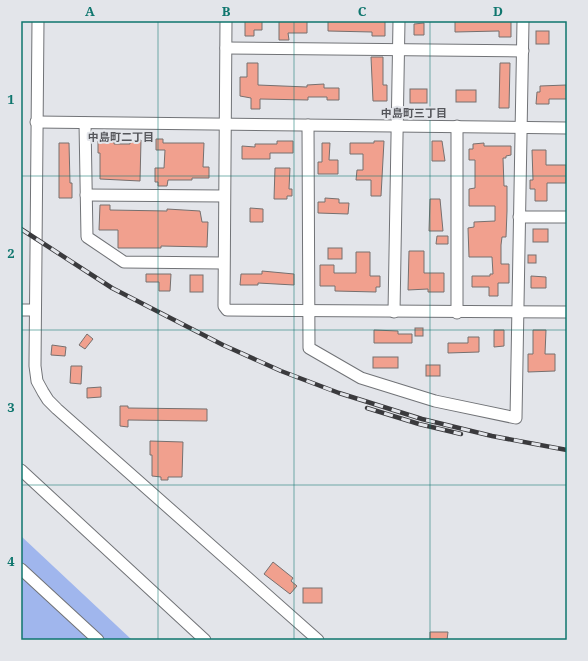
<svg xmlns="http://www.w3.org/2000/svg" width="588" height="661" viewBox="0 0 588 661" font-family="'Noto Serif','Noto Sans JP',serif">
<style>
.green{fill:#a0b6ed}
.building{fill:#f1a08e;stroke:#76706f}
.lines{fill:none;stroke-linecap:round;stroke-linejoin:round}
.minor-casing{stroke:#717377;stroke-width:13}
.minor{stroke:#fff;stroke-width:11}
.rail-casing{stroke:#3a3a3d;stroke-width:4.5}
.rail{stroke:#e3e5ea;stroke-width:3;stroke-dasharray:9;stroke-linecap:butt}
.grid{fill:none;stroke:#0f766e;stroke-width:1;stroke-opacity:0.55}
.labels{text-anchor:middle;stroke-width:4;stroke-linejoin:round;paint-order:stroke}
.neighbourhood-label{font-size:11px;font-weight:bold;fill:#55565b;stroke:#e3e5ea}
.neatline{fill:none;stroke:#0f766e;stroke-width:1.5}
.grid-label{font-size:13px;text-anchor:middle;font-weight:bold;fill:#0f766e}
</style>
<rect width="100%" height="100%" fill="#e3e5ea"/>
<!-- green -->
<g class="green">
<polygon points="21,536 132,640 102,640 21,565"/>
<polygon points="21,573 93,640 21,640"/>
</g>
<!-- building -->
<g class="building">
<polygon points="245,21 262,21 262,30 254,30 254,36 245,36"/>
<polygon points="279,21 307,21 307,33 288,33 289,40 279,40"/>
<polygon points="328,21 385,21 385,36 372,36 372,32 328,31"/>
<polygon points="455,21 511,21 511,37 499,37 499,31 455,32"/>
<polygon points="424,23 424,35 414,35 414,24"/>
<rect x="536" y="31" width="13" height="13"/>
<polygon points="371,57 383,57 383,85 387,85 387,101 373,101"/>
<polygon points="247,63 258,63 258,85 307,87 307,85 324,84 324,88 339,88 339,100 327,100 327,97 308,97 308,100 260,99 260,109 251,109 251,98 240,96 240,77 247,77"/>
<polygon points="500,63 510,63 509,108 499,108"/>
<polygon points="566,85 567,99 549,99 549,104 536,104 537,92 540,92 540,86"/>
<rect x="410" y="89" width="17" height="14"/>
<rect x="456" y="90" width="20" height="12"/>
<polygon points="156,139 163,139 163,143 204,143 203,167 209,167 209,178 192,178 192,180 168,180 167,186 158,186 158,182 155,182 155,168 164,168 165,150 156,150"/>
<polygon points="98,140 114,141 114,144 130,144 130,140 141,140 140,181 100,179 100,153 98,153"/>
<polygon points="277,141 293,141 293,153 270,153 270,159 242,159 242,146 255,147 255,144 277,144"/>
<polygon points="374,141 384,141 381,196 371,196 371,180 356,180 357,170 363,170 363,154 350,154 350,143 374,143"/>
<polygon points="432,141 442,141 445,161 432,161"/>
<polygon points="59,143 69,143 70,183 72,183 72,198 59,198"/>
<polygon points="322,143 330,143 329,160 338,160 338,174 318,174 318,162 322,162"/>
<polygon points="484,143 484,146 511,146 511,155 506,156 506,158 503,158 504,186 507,186 507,211 506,237 502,237 501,245 501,264 509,264 509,283 498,283 498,296 489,296 489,287 472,287 472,276 490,276 490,274 493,274 492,257 469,257 468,228 474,227 474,222 495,221 495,206 469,206 469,189 475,188 475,160 469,160 469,149 473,149 473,144"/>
<polygon points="532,150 546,150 546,165 566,165 566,183 547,183 547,201 535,201 535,189 530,189 530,180 533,180"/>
<polygon points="275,168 290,168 289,189 292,189 292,196 287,196 287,199 274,199"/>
<polygon points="325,198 339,199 339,203 349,203 348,214 318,213 318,202 325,202"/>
<polygon points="430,199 440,199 443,231 429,231"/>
<polygon points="100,205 110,205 110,210 167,211 167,209 200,211 202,222 208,222 207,247 161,246 161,248 118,248 118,230 99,230"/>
<polygon points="250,208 263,209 263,222 250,222"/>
<rect x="533" y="229" width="15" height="13"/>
<polygon points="437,236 448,236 448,244 436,244"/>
<rect x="328" y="248" width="14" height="11"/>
<polygon points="409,251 424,251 424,273 444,273 444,292 428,292 428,289 408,290"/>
<polygon points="356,252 370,252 370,276 380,276 380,287 376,287 376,292 335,291 335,286 320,286 320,265 334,265 334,273 356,273"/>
<rect x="528" y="255" width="8" height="8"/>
<polygon points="262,271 294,274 294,285 258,283 258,285 240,285 241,274 262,274"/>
<polygon points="146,274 171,274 170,291 159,291 159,282 146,282"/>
<rect x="190" y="275" width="13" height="17"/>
<polygon points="531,276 546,277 546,288 531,288"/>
<rect x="415" y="328" width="8" height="8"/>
<polygon points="374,330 398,331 398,334 412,334 412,343 374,343"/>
<polygon points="494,330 504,330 504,346 494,347"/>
<polygon points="533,330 546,330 545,354 555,354 555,371 528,372 528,354 533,354"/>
<polygon points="87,334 93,339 85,349 79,345"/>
<polygon points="468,337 479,337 479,352 448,353 448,343 468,343"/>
<polygon points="52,345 66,347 65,356 51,355"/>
<rect x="373" y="357" width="25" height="11"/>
<rect x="426" y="365" width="14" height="11"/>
<polygon points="71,366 82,366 81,384 70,383"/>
<polygon points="101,387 101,397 87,398 87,388"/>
<polygon points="120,406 128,406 128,408 207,409 207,421 128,420 128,427 120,426"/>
<polygon points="150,441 183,442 182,477 168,477 168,480 161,480 161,477 152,476 152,455 150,455"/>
<polygon points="273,562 293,578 291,581 297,586 290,594 264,574"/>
<rect x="303" y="588" width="19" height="15"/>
<polygon points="430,632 448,632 447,640 430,640"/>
</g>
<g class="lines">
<defs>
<g id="minor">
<polyline points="38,21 35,366 37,381 43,392 48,400 57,409 318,640"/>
<polyline points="226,21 224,306 227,310 567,312"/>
<polyline points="226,48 523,51"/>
<polyline points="36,122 567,128"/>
<polyline points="85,123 87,237 124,262 223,263"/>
<polyline points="308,125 309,348 361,378 435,401 516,418 523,21"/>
<polyline points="86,195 224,196"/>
<polyline points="519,217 567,217"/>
<polyline points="21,310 34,310"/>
<polyline points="394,312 399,21"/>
<polyline points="457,313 457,126"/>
<polyline points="21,470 205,640"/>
<polyline points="21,569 98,640"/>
</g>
</defs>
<!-- minor casing -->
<use href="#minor" class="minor-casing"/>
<!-- minor -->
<use href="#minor" class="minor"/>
<defs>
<g id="rail">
<polyline points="21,229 112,288 223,345 281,371 339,393 422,419 492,436 567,450"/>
<polyline points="367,408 419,424 461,434"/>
</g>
</defs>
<!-- rail casing -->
<use href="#rail" class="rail-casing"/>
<!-- rail -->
<use href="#rail" class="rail"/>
</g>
<!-- grid -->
<path class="grid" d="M158,21V640M294,21V640M430,21V640M21,176H567M21,330H567M21,485H567"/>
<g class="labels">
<!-- neighbourhood labels -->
<g class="neighbourhood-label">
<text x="414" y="117">中島町三丁目</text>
<text x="121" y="141">中島町二丁目</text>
</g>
</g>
<!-- border -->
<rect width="588" height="661" fill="none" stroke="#e3e5ea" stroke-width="44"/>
<rect x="22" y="22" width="544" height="617" class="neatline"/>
<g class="grid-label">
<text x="90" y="16">A</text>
<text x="226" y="16">B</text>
<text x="362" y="16">C</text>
<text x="498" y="16">D</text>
<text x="11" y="104">1</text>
<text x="11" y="258">2</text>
<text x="11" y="412">3</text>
<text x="11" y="566">4</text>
</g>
</svg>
